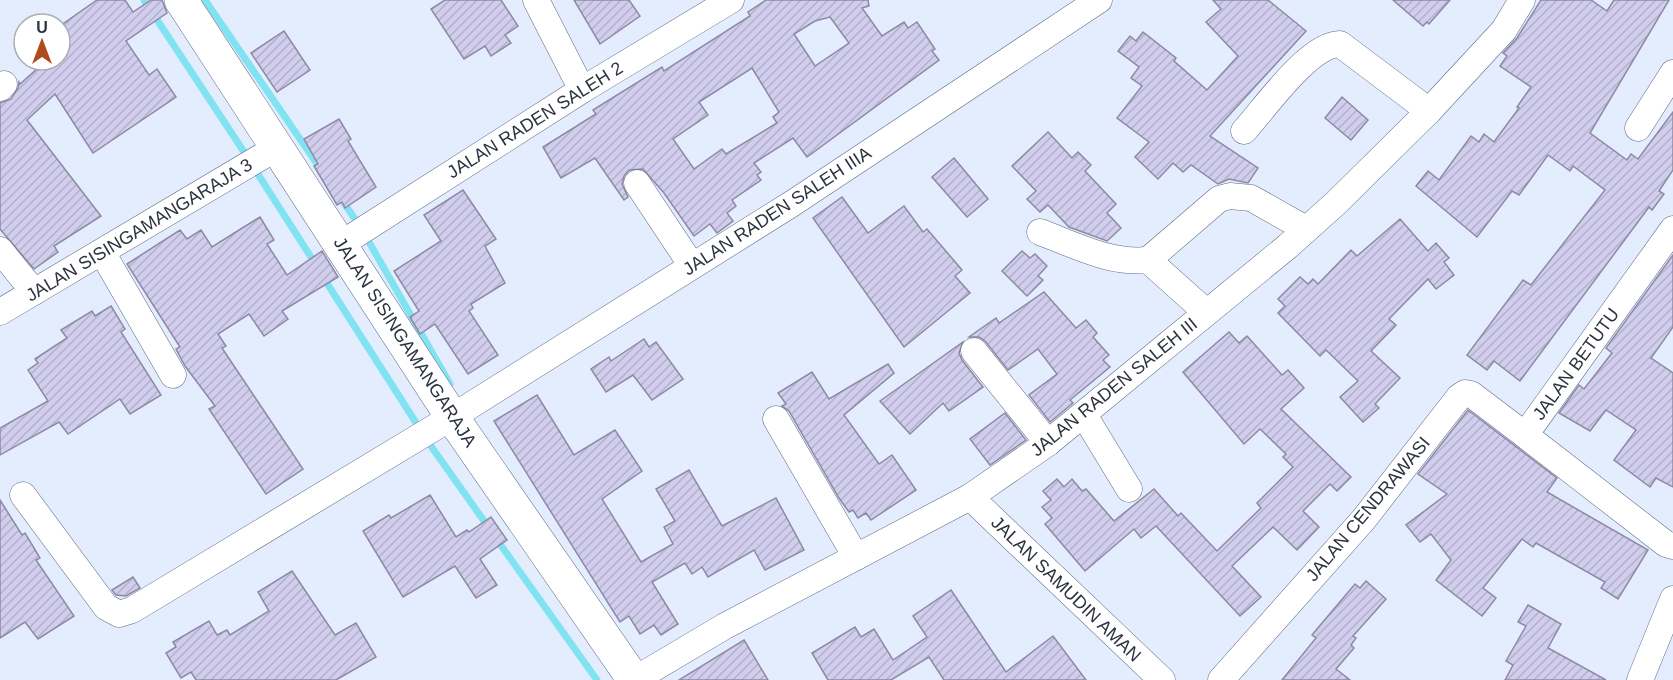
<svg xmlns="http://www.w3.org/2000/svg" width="1673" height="680" viewBox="0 0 1673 680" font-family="Helvetica,sans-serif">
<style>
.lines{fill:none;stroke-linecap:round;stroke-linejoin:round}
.stream{stroke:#81e3f2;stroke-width:7}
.building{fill:url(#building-hatch);stroke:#8d89a5;stroke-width:1.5;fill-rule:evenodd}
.minor-casing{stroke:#5c6981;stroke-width:27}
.tertiary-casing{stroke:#5c6981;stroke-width:34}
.minor{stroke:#fff;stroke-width:26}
.tertiary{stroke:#fff;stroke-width:33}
.labels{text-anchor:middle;stroke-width:5;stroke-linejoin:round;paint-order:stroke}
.street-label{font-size:18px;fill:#2d333e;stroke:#fff}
</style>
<defs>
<pattern id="building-hatch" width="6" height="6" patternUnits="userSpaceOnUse" patternTransform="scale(1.5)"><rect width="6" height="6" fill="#d1cdec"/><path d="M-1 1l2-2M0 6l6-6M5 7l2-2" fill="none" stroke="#b4b0cb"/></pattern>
</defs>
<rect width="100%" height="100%" fill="#e4edfe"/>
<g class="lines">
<!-- stream -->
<g class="stream">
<polyline points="144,0 248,158"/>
<polyline points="205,0 322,171"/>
<polyline points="254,168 316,265"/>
<polyline points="342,200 359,225"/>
<polyline points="365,235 450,384"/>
<polyline points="323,277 420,429"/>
<polyline points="426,439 489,528"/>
<polyline points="495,537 597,680"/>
</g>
</g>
<!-- building -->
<g class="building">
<polygon points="97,0 125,0 133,12 151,0 162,0 167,13 126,41 149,75 157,69 176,97 93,153 55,94 27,120 101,216 54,246 58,252 34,269 0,229 0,103 11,99 18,88 19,82 20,84 47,60 60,60 60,26"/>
<polygon points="445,0 501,0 518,26 505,35 511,43 491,56 485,46 464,59 431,9"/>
<polygon points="574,0 629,0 640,16 600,44"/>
<path d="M766,0H868L869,6L862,8L882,36L904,22L908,28L917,22L935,49L932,51L939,60L807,157L793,138L754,163L761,172L757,175L761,180L732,200L736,206L727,213L733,221L717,233L710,224L694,236L664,193L643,169L629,170L624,176L622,184L628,197L624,200L595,158L561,178L543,147L596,114L593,110L662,67L664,71L750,16L748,12ZM830,17L849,43L815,66L794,34L815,21ZM752,68L779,112L773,117L777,123L726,154L722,149L694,169L673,139L708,115L699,102Z"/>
<polygon points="1213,0 1268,0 1306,31 1210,136 1258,168 1248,183 1229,179 1218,184 1191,165 1183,172 1173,163 1158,179 1135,157 1149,142 1117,118 1142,86 1131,78 1139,67 1118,51 1130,36 1136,41 1143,32 1176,58 1174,61 1207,90 1238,56 1206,22 1221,9"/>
<polygon points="1393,0 1450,0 1429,24 1427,22 1423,26"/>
<polygon points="1541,0 1591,0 1607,11 1614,0 1669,0 1590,133 1627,160 1631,154 1638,159 1673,112 1673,170 1659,191 1664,194 1652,210 1649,207 1520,381 1494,361 1487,370 1467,355 1523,280 1531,285 1605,190 1573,166 1570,171 1548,155 1519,195 1512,191 1477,237 1416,186 1428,171 1439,180 1471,136 1479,142 1484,134 1494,142 1519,108 1517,107 1531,87 1500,66 1507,56 1503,53 1517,38"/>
<polygon points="284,31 310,70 277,92 251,53"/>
<polygon points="1342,97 1368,120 1351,140 1325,118"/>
<polygon points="339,119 351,139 348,141 376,187 345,208 342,202 337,205 314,166 318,164 304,139"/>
<polygon points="1048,132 1072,158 1078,152 1091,165 1085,171 1116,204 1107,213 1121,228 1107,241 1069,227 1048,205 1040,212 1027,199 1036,191 1012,166"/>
<polygon points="954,158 988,199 967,217 932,177"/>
<polygon points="463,190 496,239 485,246 505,283 471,304 473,308 469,311 498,355 468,374 435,324 420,334 410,317 419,311 394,271 441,241 424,215"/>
<polygon points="842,197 868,233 904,206 923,232 927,229 962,270 955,276 970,293 904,347 813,218"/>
<polygon points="260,217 274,240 267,244 287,275 322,251 338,277 282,311 288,319 264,336 249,314 218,334 226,346 222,348 303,469 266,494 209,409 215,406 185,366 176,349 180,347 127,264 180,230 187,239 201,230 212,247"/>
<polygon points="1400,219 1428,251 1436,243 1449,258 1444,262 1454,275 1436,289 1428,279 1389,319 1396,325 1371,351 1400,378 1375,404 1379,408 1363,422 1340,397 1358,381 1326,350 1320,356 1278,313 1285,306 1278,299 1300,277 1308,284 1313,279 1318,284 1351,250 1357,256"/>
<polygon points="1022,251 1030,258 1035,254 1047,266 1038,276 1043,280 1027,296 1002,271"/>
<polygon points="1673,255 1673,327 1651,358 1673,373 1673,487 1656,478 1650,487 1614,460 1636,430 1606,410 1590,431 1559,413 1579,385 1584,389 1612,353 1606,348"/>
<polygon points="1044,292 1076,328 1086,320 1097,333 1093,337 1109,355 1103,360 1110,367 1070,400 1073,403 1050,422 1029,395 1057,374 1038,349 1008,370 985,341 979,337 969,337 996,318 999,323"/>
<polygon points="111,306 125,329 121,332 161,395 130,414 120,399 68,434 59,422 0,455 0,428 48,401 28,370 38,363 35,359 67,338 61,330 92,311 95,316"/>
<polygon points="1229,332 1239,343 1247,336 1282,375 1288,370 1304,388 1281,409 1351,477 1337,491 1330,484 1303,511 1319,527 1297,550 1273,527 1232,566 1261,597 1240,616 1156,526 1141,538 1134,529 1085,571 1045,524 1052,518 1042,507 1051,500 1043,491 1057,479 1064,487 1072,479 1082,491 1086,489 1114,521 1154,489 1178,516 1181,513 1217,551 1261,508 1257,503 1293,467 1283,457 1286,454 1260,429 1244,444 1183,372"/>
<polygon points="644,339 649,347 656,342 683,379 652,400 633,375 606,392 591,369 609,357 611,361"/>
<polygon points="963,342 959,353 962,360 983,387 949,411 943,403 910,434 880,401"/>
<polygon points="888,364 894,373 844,415 879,464 892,455 916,490 871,520 866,513 858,518 853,510 849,512 839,498 789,411 782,406 786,404 778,393 812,372 829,399"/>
<polygon points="537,395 574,455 615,430 642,471 602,499 641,562 673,544 664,527 675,521 656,489 689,470 722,526 776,498 804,550 765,570 754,550 708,577 702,567 692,574 685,563 652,582 678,624 661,635 654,625 640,634 629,616 620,622 494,421"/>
<polygon points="1468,410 1557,478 1547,492 1648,550 1618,599 1601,588 1605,582 1536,543 1533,547 1522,539 1483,588 1496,598 1482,616 1436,580 1451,560 1431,534 1420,542 1406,525 1447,494 1418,474"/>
<polygon points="1005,413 1026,440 990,465 970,439"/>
<polygon points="430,495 456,537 467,530 469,532 491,517 507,540 480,559 497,585 476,598 455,566 403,597 363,531 389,515 391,518"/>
<polygon points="0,500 22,535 25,533 40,558 36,560 74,616 38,639 25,622 0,638"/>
<polygon points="292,571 335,635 356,623 376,657 336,680 196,680 191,672 181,678 166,653 176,647 173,642 209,621 217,635 227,630 230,635 269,611 258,592"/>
<polygon points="133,577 140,588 126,596 116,595 112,590"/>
<polygon points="1366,581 1386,599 1353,636 1356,638 1351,645 1354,648 1336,669 1350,680 1282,680 1316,638 1312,635 1355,584 1360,588"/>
<polygon points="951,590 1006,672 1053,636 1086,680 944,680 929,657 891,680 828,680 812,653 855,627 861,637 874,629 893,660 927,637 913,616"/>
<polygon points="1528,605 1561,624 1548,648 1606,680 1505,680 1513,665 1506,661 1526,626 1518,622"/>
<polygon points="744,640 768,680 679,680"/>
</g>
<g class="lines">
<defs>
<g id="minor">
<polyline points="536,0 582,90"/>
<polyline points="0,88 4,84"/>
<polyline points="1638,128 1673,73"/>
<path d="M1244,131C1265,108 1309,44 1340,44L1429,111"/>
<polyline points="637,183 692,266"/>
<polyline points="1673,229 1525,435 1666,544 1673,546"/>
<path d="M1040,232C1075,245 1110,264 1148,260"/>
<polyline points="341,244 582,90 731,0"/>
<polyline points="0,250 34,292"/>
<polyline points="102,252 173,375"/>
<polyline points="0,312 278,147"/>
<polyline points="1206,312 1148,260 1219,199 1230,196 1251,198 1306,229"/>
<polyline points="974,351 1048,443"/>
<polyline points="1084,415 1129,489"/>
<polyline points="776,419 856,557"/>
<polyline points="23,495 106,607 119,614 132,610 452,417 793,203 1099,0"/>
<polyline points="970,497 1162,680"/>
<polyline points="634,680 725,626 970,497 1048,443 1288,246 1336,203 1429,111 1504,30 1522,0"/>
<polyline points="1221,680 1364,519 1459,397 1465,393 1471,394 1525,435"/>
<polyline points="1640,680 1673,599"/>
</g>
<polyline id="tertiary" points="181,0 452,417 634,680"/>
</defs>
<!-- minor casing -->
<use href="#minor" class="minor-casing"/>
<!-- tertiary casing -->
<use href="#tertiary" class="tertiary-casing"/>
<!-- minor -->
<use href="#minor" class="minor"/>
<!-- tertiary -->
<use href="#tertiary" class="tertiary"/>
</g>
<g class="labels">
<!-- street labels -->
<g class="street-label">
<text transform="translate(535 120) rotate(-32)" y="6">JALAN RADEN SALEH 2</text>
<text transform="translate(777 211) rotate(-33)" y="6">JALAN RADEN SALEH IIIA</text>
<text transform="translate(139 230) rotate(-31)" y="6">JALAN SISINGAMANGARAJA 3</text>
<text transform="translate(405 342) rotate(57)" y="6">JALAN SISINGAMANGARAJA</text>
<text transform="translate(1576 364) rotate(-54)" y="6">JALAN BETUTU</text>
<text transform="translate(1114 387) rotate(-39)" y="6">JALAN RADEN SALEH III</text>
<text transform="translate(1368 509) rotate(-50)" y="6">JALAN CENDRAWASI</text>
<text transform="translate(1066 589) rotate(44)" y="6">JALAN SAMUDIN AMAN</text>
</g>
</g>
<!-- north arrow -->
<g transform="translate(42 42)"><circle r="28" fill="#ffffff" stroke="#abadb2" stroke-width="1.5"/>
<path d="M0-4.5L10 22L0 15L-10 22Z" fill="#b04a20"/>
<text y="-9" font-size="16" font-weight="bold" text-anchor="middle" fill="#2d333e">U</text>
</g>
</svg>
